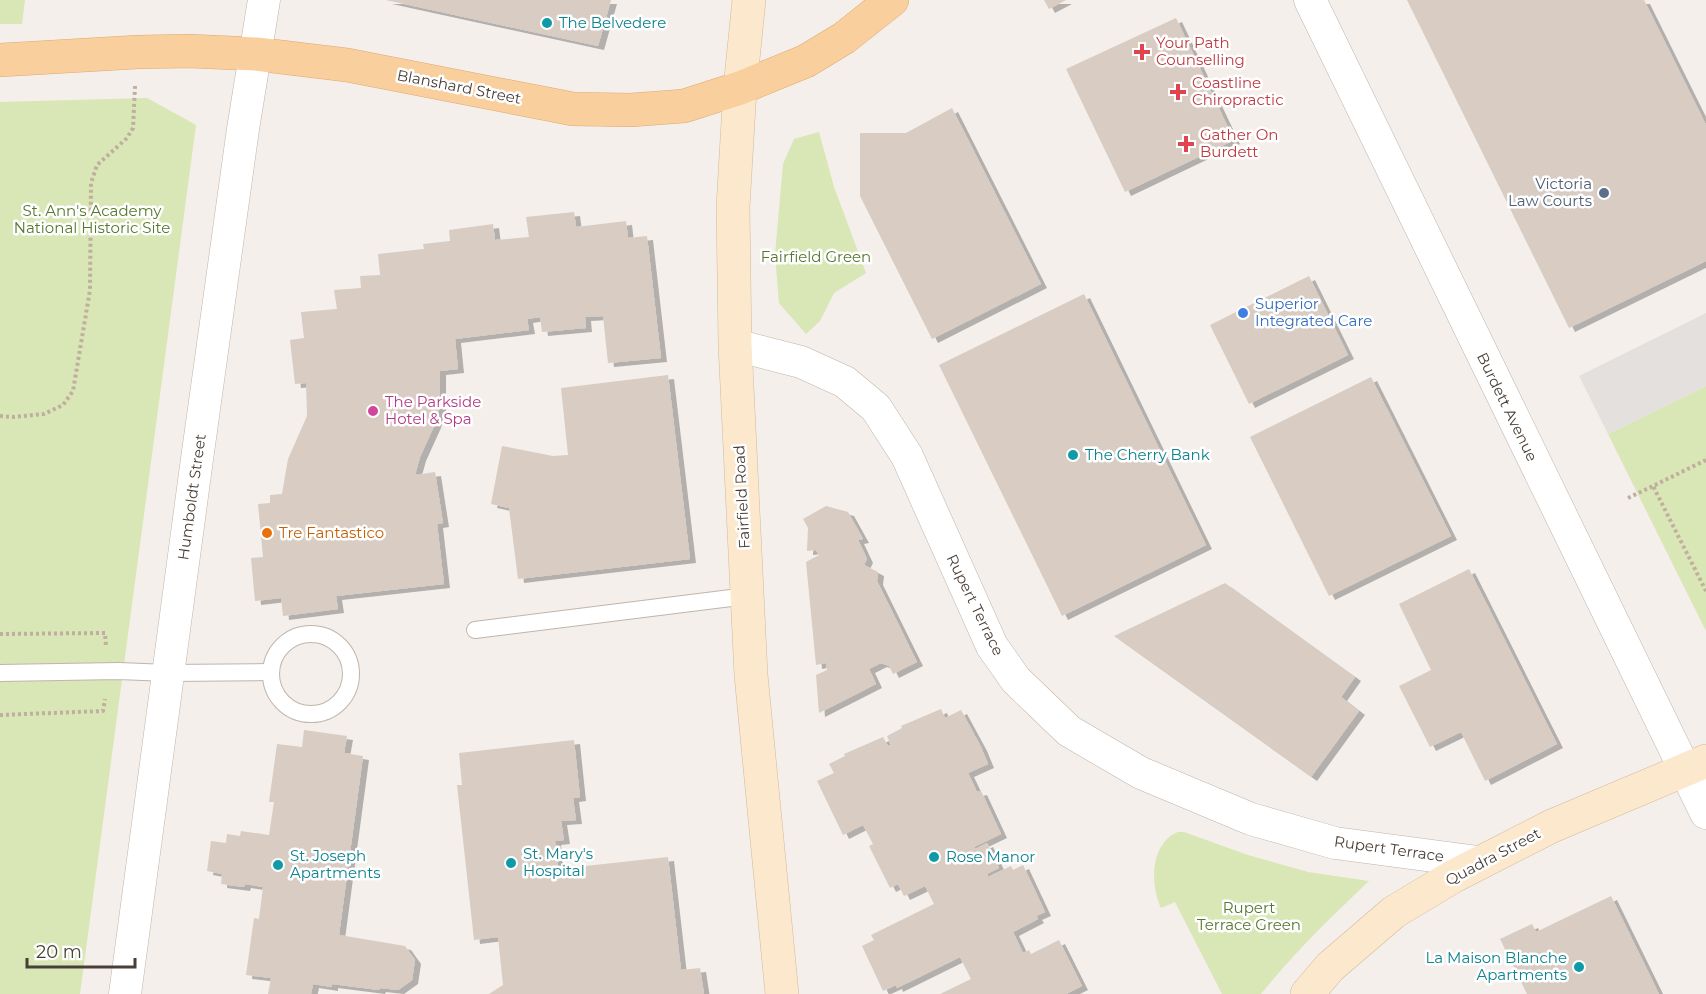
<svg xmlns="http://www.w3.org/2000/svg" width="1706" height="994" viewBox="0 0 1706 994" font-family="Montserrat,sans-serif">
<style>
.green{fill:#d9e6b5}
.parking{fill:#e3e0de}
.building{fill:#d8ccc3;filter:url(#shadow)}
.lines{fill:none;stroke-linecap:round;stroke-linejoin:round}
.lane-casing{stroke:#bfb5ad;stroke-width:18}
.street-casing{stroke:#bfb5ad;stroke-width:33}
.secondary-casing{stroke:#d1ba9c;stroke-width:34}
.primary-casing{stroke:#dea96e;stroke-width:34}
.path{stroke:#c0af9f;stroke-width:4;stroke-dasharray:3 3;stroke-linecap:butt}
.lane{stroke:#fff;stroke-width:16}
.street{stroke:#fff;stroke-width:32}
.secondary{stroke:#fce8cc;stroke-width:33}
.primary{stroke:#f9cf9e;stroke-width:33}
.culture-dot{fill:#0f9aa8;stroke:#fff;stroke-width:2}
.health-dot{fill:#e0444e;stroke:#fff;stroke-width:2}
.service-dot{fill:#5c6f8a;stroke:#fff;stroke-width:2}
.shop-dot{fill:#3f7fe0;stroke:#fff;stroke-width:2}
.hotel-dot{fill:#d1479c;stroke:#fff;stroke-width:2}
.food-dot{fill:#e8710a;stroke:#fff;stroke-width:2}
.labels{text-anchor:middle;stroke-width:5;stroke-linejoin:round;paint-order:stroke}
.culture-label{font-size:15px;fill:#0d838f;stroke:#fff;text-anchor:start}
.health-label{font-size:15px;fill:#be3a42;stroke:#fff;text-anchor:start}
.street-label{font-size:15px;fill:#483f38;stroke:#fff}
.service-label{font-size:15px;fill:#4e5e75;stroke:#fff;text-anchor:end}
.park-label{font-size:15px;fill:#57772e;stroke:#fff}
.shop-label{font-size:15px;fill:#366cbe;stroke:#fff;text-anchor:start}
.hotel-label{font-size:15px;fill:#b23c85;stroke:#fff;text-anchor:start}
.food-label{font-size:15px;fill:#c56008;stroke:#fff;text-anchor:start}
</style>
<defs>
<filter id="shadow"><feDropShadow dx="6" dy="4" stdDeviation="0" flood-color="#0004"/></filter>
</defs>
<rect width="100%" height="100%" fill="#f4efea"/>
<!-- green -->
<g class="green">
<polygon points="0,0 25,0 22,24 0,24"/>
<polygon points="147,98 196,125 80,994 0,994 0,102"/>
<polygon points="819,132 834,187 866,273 834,293 820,321 806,334 779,303 775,255 783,164 794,139"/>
<polygon points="1706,386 1706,631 1608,434"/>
<path d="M1178,832H1184L1248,855L1308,872L1369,881C1331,917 1294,953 1261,994H1222L1175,902L1161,908C1150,885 1150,843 1178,832Z"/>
</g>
<!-- parking -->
<polygon class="parking" points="1706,313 1706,386 1608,434 1579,376"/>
<!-- building -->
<g class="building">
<polygon points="386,0 611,0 598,46"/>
<polygon points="1044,0 1066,0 1049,9"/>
<polygon points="1407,0 1644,0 1706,125 1706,261 1569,328"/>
<polygon points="1176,18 1234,140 1125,192 1066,69"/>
<polygon points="952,108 1041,284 932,339 860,196 860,133 906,133"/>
<polygon points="574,212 576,227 626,221 628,238 647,236 661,358 608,363 603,316 585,317 586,328 542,332 540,317 527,319 529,330 455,339 458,369 440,371 440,406 435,424 420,457 415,475 435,472 443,523 437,524 444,584 336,596 338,609 283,616 281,598 255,601 251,558 263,557 258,504 270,503 270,495 282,494 288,459 307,416 306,383 295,384 290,340 304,338 301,312 337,309 334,290 361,288 360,276 380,275 378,254 424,249 423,244 450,241 449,230 493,224 495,240 529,237 526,217"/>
<polygon points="1309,276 1348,355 1249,404 1210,325"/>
<polygon points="1084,294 1206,545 1062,616 939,365"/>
<polygon points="668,375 690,559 518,579 509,508 491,504 502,446 553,456 568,455 561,388"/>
<polygon points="1371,377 1451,536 1329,596 1250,437"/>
<polygon points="826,506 848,512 863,539 858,540 867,559 864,565 878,572 877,581 917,662 893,674 889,666 881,663 869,669 876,684 819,713 816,675 827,670 826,663 816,665 806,562 819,555 816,550 807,551 808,528 803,519"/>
<polygon points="1469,569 1557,744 1485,781 1461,732 1430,747 1399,686 1431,670 1399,604"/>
<polygon points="1225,583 1355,677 1341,697 1359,711 1311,777 1114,636"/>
<polygon points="941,709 945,718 961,710 981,747 988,764 968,773 977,792 981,791 1001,834 974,847 975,849 987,843 999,868 987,874 988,877 1011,866 1013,870 1023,865 1045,912 1036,916 1038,919 1013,932 1023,953 1029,950 1031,954 1059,940 1082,986 1066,994 940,994 971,979 960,957 897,988 896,985 883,991 862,946 874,940 871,935 934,904 925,886 904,896 898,884 890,888 869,846 873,844 863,825 843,835 817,781 834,773 829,764 845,756 844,754 883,737 888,746 891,745 887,736 902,728 901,726"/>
<polygon points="304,730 347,736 344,753 363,756 339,935 405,946 415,960 412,980 398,990 380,988 379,990 332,984 332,987 313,984 311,994 268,994 271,978 246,975 254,918 259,919 263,887 245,884 244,887 221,884 222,874 207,871 211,841 226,843 227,834 240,836 241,831 269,835 274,802 269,802 277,744 302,747"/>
<polygon points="574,740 580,797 573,798 576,820 561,821 564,840 555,841 558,869 668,857 681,970 700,968 704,994 489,994 503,985 498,937 474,940 457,785 462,785 459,753"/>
<polygon points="1611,896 1659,994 1527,994 1500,939 1532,924 1536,932"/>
</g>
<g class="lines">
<defs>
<g id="lane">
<polyline points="475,630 747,596"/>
<circle cx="311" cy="674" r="40"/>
<polyline points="0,673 119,671 168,673 271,672"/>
</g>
<g id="street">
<polyline points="1310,0 1706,813"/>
<polyline points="735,345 801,362 845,382 876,408 907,456 992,646 1016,680 1069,731 1141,773 1251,819 1335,843 1478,862"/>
<polyline points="125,994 197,459 243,129 264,0"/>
</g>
<g id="secondary">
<polyline points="749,0 740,88 733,207 735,345 751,675 782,994"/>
<polyline points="1307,994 1330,967 1394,912 1454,876 1552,826 1706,761"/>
</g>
<polyline id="primary" points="0,60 138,52 189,51 256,54 347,65 573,109 631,110 684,106 740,88 806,61 844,38 892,0"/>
</defs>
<!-- lane casing -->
<use href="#lane" class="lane-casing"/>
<!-- street casing -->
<use href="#street" class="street-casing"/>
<!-- secondary casing -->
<use href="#secondary" class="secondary-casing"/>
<!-- primary casing -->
<use href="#primary" class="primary-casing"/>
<!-- path -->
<g class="path">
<polyline points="0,416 14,417 44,414 63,405 73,391 90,290 91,183 97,165 127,138 133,128 135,86"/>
<polyline points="1706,460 1653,486 1706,591"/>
<polyline points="1628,498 1653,486"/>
<polyline points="0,634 105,633 106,647"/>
<polyline points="0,715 103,711 105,699"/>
</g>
<!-- lane -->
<use href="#lane" class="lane"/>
<!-- street -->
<use href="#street" class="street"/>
<!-- secondary -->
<use href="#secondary" class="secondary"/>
<!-- primary -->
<use href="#primary" class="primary"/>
</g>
<!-- markers -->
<g class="culture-dot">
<circle cx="547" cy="23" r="6"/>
<circle cx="1073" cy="455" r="6"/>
<circle cx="934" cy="857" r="6"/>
<circle cx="511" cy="863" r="6"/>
<circle cx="278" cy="865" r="6"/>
<circle cx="1579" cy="967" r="6"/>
</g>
<g class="health-dot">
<path d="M1139 43h6v6h6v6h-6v6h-6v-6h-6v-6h6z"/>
<path d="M1175 83h6v6h6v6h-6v6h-6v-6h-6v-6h6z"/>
<path d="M1183 135h6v6h6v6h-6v6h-6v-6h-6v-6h6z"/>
</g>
<circle class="service-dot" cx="1604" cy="193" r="6"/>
<circle class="shop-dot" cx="1243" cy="313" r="6"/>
<circle class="hotel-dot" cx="373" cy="411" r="6"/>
<circle class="food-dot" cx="267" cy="533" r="6"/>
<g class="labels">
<!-- culture labels -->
<g class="culture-label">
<text x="559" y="28">The Belvedere</text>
<text x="1085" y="460">The Cherry Bank</text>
<text x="523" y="859">St. Mary's<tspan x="523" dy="17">Hospital</tspan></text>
<text x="290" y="861">St. Joseph<tspan x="290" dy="17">Apartments</tspan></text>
<text x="946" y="862">Rose Manor</text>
<text x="1567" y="963" text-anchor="end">La Maison Blanche<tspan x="1567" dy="17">Apartments</tspan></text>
</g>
<!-- health labels -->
<g class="health-label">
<text x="1156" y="48">Your Path<tspan x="1156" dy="17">Counselling</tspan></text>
<text x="1192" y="88">Coastline<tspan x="1192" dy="17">Chiropractic</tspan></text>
<text x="1200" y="140">Gather On<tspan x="1200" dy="17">Burdett</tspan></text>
</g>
<!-- street labels -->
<g class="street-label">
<text transform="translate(459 87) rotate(11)" y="5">Blanshard Street</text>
<text transform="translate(1507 407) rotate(64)" y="5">Burdett Avenue</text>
<text transform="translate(192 497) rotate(-82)" y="5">Humboldt Street</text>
<text transform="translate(742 497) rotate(-93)" y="5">Fairfield Road</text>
<text transform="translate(975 605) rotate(64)" y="5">Rupert Terrace</text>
<text transform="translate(1389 849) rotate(8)" y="5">Rupert Terrace</text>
<text transform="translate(1493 857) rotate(-28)" y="5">Quadra Street</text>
</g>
<!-- service labels -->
<g class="service-label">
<text x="1592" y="189">Victoria<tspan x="1592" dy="17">Law Courts</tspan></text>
</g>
<!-- park labels -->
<g class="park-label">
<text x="92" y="216">St. Ann's Academy<tspan x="92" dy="17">National Historic Site</tspan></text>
<text x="816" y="262">Fairfield Green</text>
<text x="1249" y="913">Rupert<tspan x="1249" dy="17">Terrace Green</tspan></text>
</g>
<!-- shop labels -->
<g class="shop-label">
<text x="1255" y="309">Superior<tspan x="1255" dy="17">Integrated Care</tspan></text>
</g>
<!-- hotel labels -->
<g class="hotel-label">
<text x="385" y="407">The Parkside<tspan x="385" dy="17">Hotel &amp; Spa</tspan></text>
</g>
<!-- food labels -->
<g class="food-label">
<text x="279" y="538">Tre Fantastico</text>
</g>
</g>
<!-- scale -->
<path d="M27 958v9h108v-9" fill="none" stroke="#483f38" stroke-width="3"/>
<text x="36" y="958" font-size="18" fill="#483f38" stroke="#ffffff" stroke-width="4.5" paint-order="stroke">20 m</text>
</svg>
